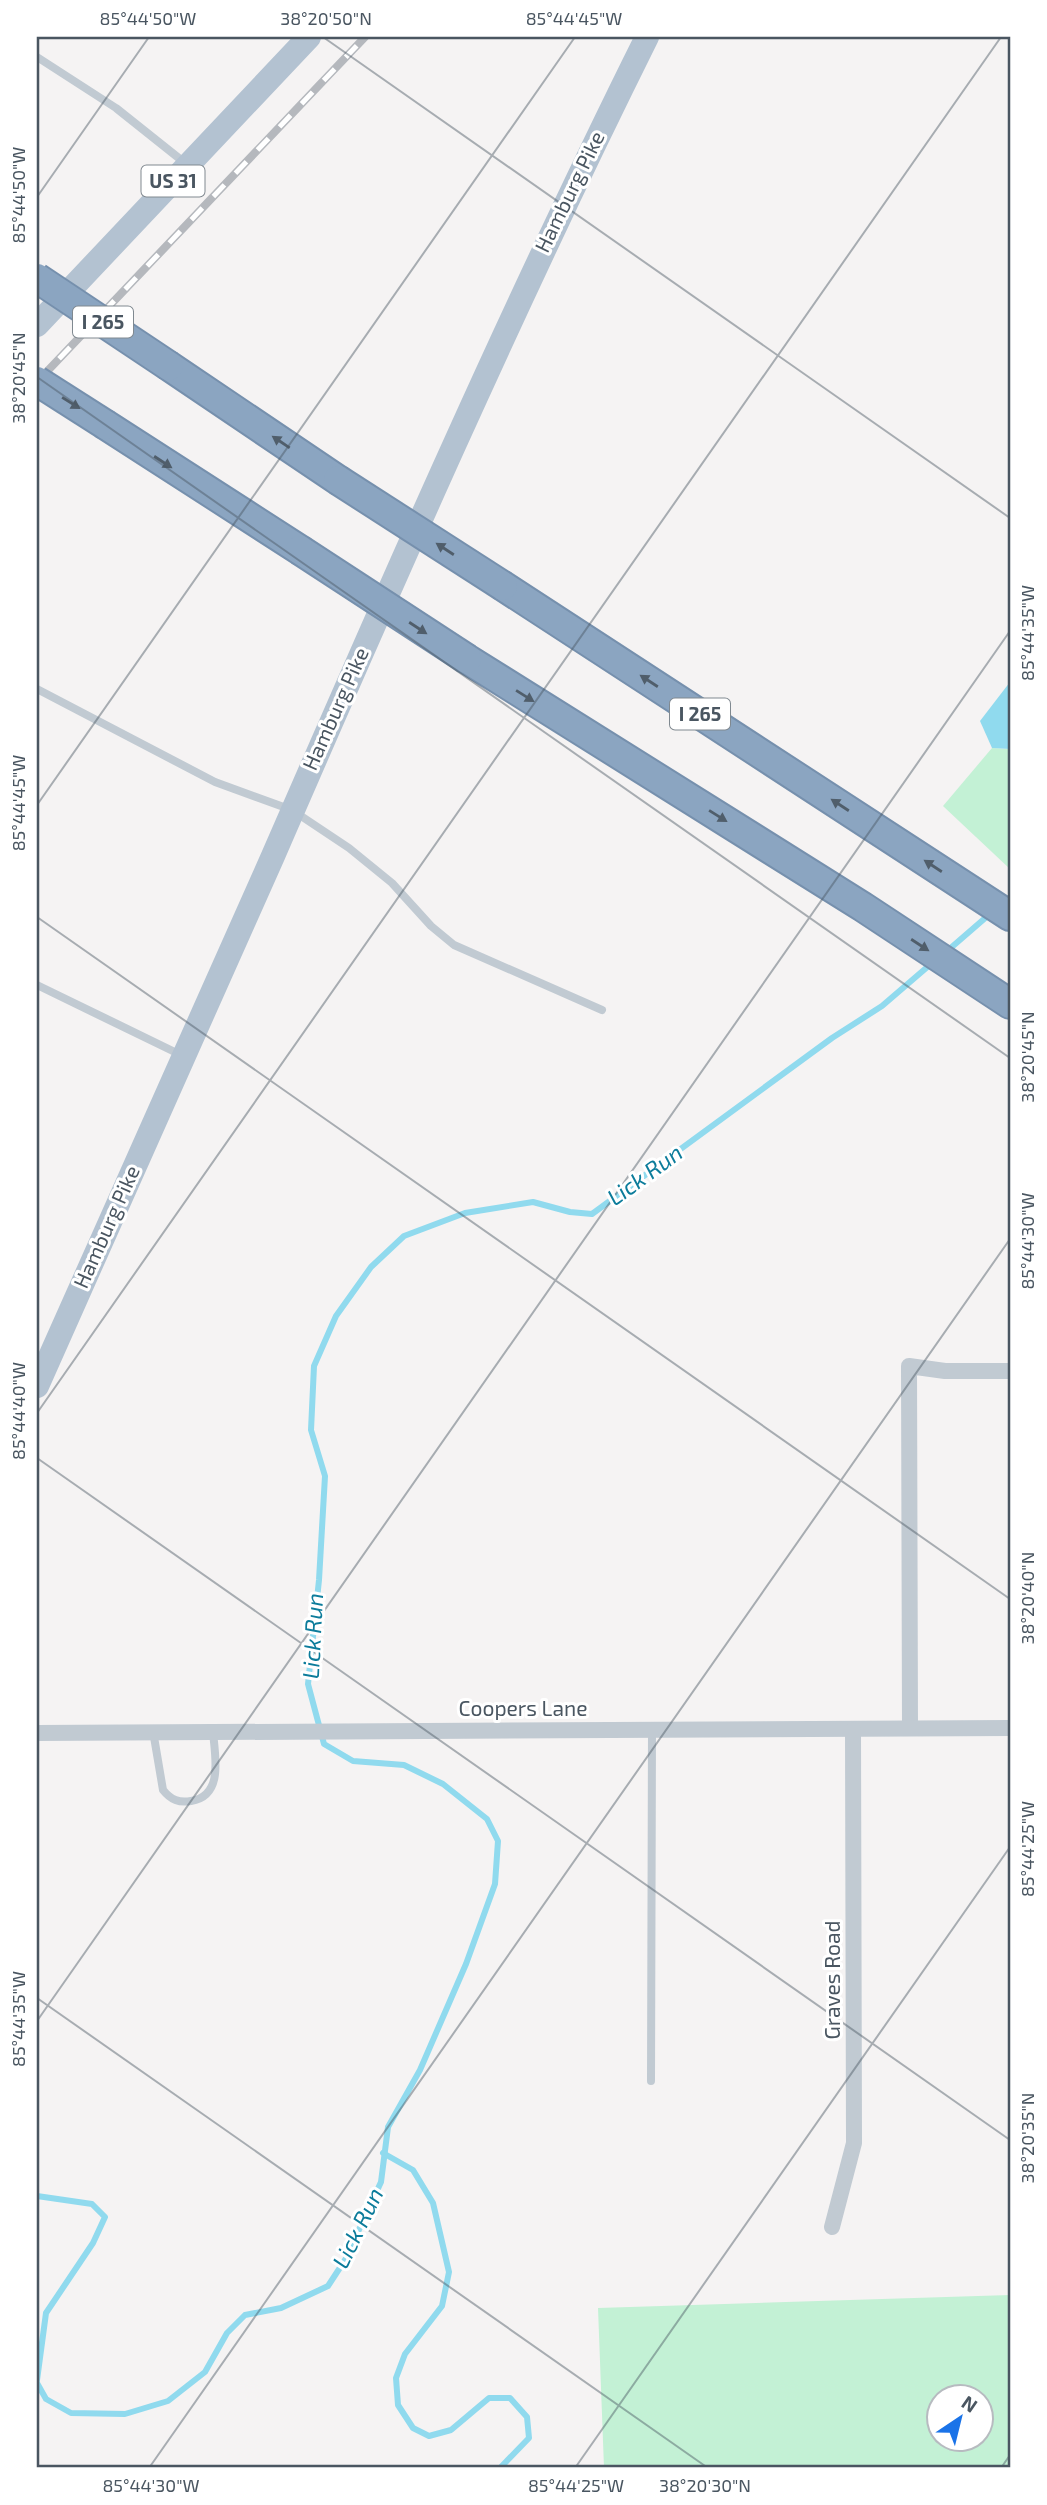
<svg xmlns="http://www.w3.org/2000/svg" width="1047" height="2505" viewBox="0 0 1047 2505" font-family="'Exo 2',sans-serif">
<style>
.green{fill:#c3f1d5;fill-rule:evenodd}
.water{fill:#90daee}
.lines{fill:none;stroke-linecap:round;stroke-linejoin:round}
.stream{stroke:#90daee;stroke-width:6}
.highway-casing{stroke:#7690ad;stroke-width:32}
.lane{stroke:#c1cad2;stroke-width:8}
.street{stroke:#c1cad2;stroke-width:16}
.primary{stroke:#b3c2d1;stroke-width:24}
.highway{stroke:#8ba5c1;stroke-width:28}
.rail-casing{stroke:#b5b8bd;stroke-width:8}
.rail{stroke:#fff;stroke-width:5;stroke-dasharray:16;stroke-linecap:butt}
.highway-bridge-casing{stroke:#7690ad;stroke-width:32;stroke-linecap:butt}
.highway-bridge{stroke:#8ba5c1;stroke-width:28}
.oneway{fill:#505e6b}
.ticks{fill:none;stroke:#4a5661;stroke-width:2;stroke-opacity:0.45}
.labels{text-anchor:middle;stroke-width:6;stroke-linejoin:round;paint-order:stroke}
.shield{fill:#fff;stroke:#808990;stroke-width:2}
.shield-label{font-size:19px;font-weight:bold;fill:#4a5661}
.street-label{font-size:21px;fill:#4a5661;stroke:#fff}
.water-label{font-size:23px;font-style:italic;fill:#0c7c9b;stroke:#fff}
.neatline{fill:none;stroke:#4a5661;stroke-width:2.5}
.ticks-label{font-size:18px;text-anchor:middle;fill:#4a5661}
</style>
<rect width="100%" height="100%" fill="#f5f3f3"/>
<!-- green -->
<g class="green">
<polygon points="992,748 1010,749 1010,869 943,806"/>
<path d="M1010,2295V2468H604L598,2308ZM939,2396H981V2438H939Z"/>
</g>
<!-- water -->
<polygon class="water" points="1010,682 1010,749 992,748 980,721"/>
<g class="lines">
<!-- stream -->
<g class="stream">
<polyline points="946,952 991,913"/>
<polyline points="383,2153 413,2170 433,2203 449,2272 442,2306 405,2354 396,2378 398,2405 413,2428 429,2436 451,2430 489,2398 510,2398 527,2417 529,2438 500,2468"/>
<polyline points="37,2196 92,2204 105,2217 93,2243 46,2313 37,2380"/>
<polyline points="37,2383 46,2399 71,2413 125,2414 168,2401 205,2372 227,2333 245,2315 281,2308 328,2286 345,2260 381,2182 388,2127 420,2070 466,1964 495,1884 498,1841 487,1819 443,1784 404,1765 353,1761 324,1744 308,1684 319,1580 325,1476 311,1430 314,1366 336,1316 371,1267 404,1236 465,1213 533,1202 570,1212 592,1214 832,1038 882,1006 932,963"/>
</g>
<defs>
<g id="highway">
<polyline points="169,366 338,480"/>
<polyline points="106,425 300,550"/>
<polyline points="503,586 1010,916"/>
<polyline points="467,659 863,907 1010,1004"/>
</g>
</defs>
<!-- highway casing -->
<use href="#highway" class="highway-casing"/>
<!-- lane -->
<g class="lane">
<polyline points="37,57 116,108 185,163"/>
<polyline points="37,689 215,782 292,810 349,848 392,883 431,926 454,945 602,1010"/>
<polyline points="37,985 181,1055"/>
<path d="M153,1731L163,1790C171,1800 179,1803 191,1801C224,1796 215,1756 213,1732"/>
<polyline points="651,2081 652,1730"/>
</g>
<!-- street -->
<g class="street">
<polyline points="910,1728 909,1366 945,1371 1010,1371"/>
<polyline points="37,1733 1010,1728"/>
<polyline points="832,2227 854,2143 853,1730"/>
</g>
<!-- primary -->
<g class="primary">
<polyline points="37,325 309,37"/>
<path d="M37,1386C115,1209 196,1033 273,856C393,580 513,306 647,37"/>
</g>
<!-- highway -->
<use href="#highway" class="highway"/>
<defs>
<polyline id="rail" points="37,382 365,37"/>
</defs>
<!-- rail casing -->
<use href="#rail" class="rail-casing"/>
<!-- rail -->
<use href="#rail" class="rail"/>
<defs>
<g id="highway-bridge">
<polyline points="37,278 169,366"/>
<polyline points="37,381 106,425"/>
<polyline points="338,480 503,586"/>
<polyline points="300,550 467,659"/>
</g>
</defs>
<!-- highway-bridge casing -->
<use href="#highway-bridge" class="highway-bridge-casing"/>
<!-- highway-bridge -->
<use href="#highway-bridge" class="highway-bridge"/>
</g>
<!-- one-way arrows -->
<defs><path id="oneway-solid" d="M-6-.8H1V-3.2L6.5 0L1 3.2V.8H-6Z" transform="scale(1.75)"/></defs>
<g class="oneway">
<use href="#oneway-solid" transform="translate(71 403) rotate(32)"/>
<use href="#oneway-solid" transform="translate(281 442) rotate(-146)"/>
<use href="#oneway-solid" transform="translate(163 462) rotate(33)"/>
<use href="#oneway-solid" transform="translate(445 549) rotate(-147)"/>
<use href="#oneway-solid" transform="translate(418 628) rotate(33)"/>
<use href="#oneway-solid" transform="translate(649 681) rotate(-147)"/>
<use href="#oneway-solid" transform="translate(525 696) rotate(32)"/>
<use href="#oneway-solid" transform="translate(840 805) rotate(-147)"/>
<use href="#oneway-solid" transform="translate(718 816) rotate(32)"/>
<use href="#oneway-solid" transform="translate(933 866) rotate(-147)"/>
<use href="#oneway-solid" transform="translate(920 945) rotate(33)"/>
</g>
<!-- ticks -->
<path class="ticks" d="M323,37L1010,518M37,197L149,37M37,377L1010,1058M37,805L575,37M37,917L1010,1599M37,1413L1001,37M37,1458L1010,2140M37,1998L708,2468M37,2021L1010,631M149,2468L1010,1239M575,2468L1010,1847M1001,2468L1010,2455"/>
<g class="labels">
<!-- shield labels -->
<g class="shield">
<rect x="141.5" y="165.5" width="63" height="31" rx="5"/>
<rect x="73" y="306.5" width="60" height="31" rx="5"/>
<rect x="670" y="698.5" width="60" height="31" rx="5"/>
</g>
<g class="shield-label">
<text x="173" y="188">US 31</text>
<text x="103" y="329">I 265</text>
<text x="700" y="721">I 265</text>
</g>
<!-- street labels -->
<g class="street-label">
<text transform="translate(570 192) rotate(-64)" y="7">Hamburg Pike</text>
<text transform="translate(336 709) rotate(-66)" y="7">Hamburg Pike</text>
<text transform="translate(107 1227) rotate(-66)" y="7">Hamburg Pike</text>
<text x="523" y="1716">Coopers Lane</text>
<text transform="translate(833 1980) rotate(-90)" y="7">Graves Road</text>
</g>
<!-- water labels -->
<g class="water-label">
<text transform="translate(645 1175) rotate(-36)" y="8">Lick Run</text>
<text transform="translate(313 1636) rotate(-87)" y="8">Lick Run</text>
<text transform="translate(358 2228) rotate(-64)" y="8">Lick Run</text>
</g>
</g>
<!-- border -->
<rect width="1047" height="2505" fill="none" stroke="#ffffff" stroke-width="77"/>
<!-- north arrow -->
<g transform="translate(960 2418) rotate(35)"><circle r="33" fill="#ffffff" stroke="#b7bbc0" stroke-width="2"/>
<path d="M0-5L12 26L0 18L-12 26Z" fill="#1a73e8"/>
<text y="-10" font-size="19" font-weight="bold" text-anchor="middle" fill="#4a5661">N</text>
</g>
<rect x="38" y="38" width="971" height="2428" class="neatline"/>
<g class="ticks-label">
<text x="148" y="25">85°44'50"W</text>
<text x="326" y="25">38°20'50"N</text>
<text x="574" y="25">85°44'45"W</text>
<text transform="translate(19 195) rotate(-90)" y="6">85°44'50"W</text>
<text transform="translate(19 378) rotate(-90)" y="6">38°20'45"N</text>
<text transform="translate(1028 633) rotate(-90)" y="6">85°44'35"W</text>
<text transform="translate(19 803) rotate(-90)" y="6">85°44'45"W</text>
<text transform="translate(1028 1057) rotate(-90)" y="6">38°20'45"N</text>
<text transform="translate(1028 1241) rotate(-90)" y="6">85°44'30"W</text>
<text transform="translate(19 1411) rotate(-90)" y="6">85°44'40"W</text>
<text transform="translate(1028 1598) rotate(-90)" y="6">38°20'40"N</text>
<text transform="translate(1028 1849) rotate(-90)" y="6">85°44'25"W</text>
<text transform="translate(19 2019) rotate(-90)" y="6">85°44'35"W</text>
<text transform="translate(1028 2138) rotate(-90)" y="6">38°20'35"N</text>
<text x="151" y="2492">85°44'30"W</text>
<text x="576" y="2492">85°44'25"W</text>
<text x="705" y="2492">38°20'30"N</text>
</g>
</svg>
